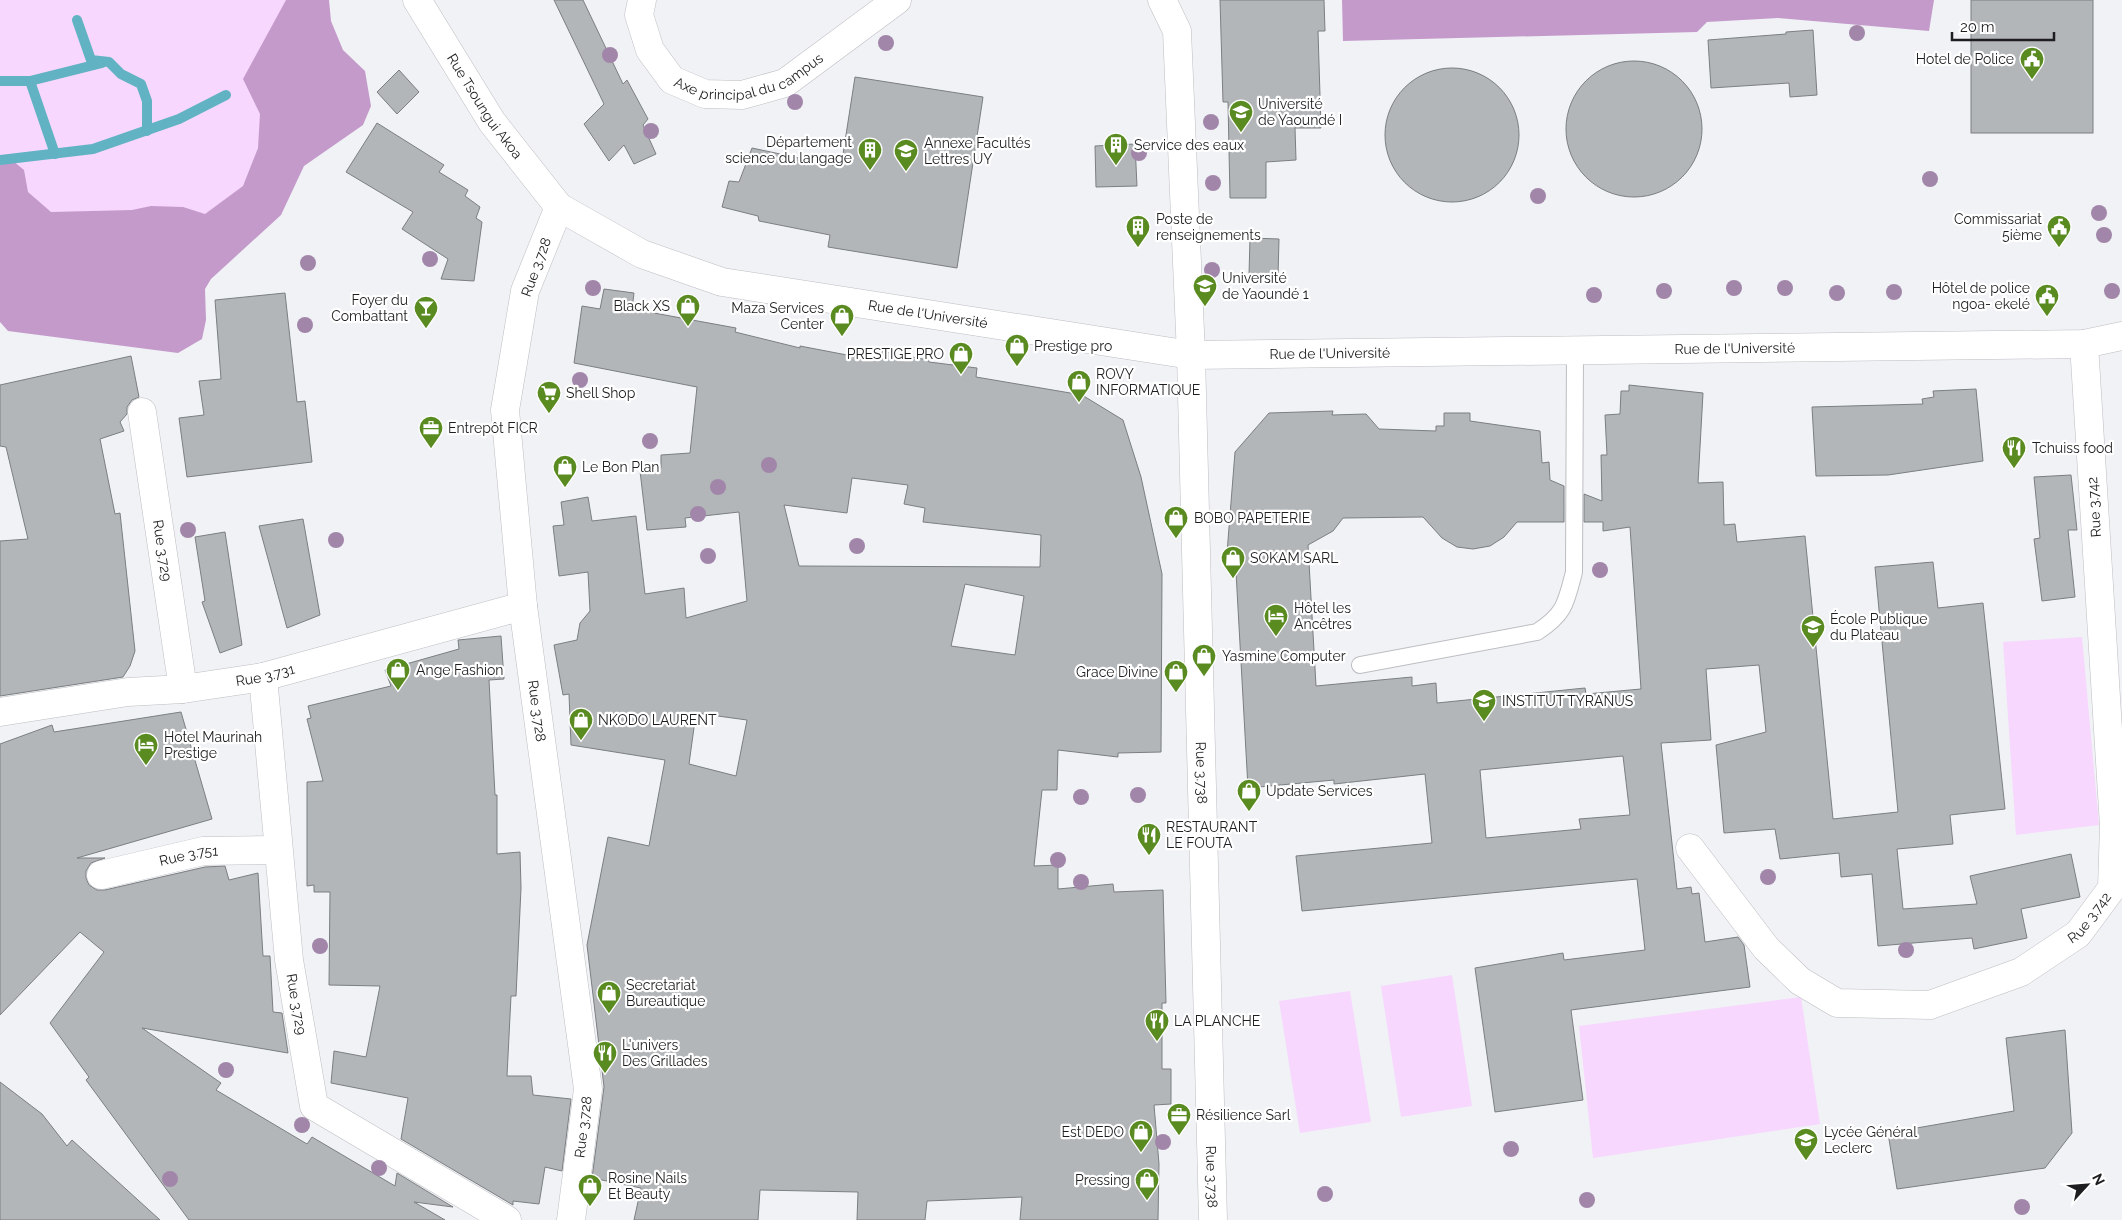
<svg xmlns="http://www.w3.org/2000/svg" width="2122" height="1220" viewBox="0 0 2122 1220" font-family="Raleway,sans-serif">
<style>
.green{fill:#f7d7fd}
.forest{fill:#c49acb}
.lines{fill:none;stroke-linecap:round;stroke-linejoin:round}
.stream{stroke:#61b3c4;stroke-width:10}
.building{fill:#b3b6b9;stroke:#7b7f81;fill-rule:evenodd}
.service-casing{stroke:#bdbec2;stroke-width:18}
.minor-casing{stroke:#bdbec2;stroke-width:29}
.tertiary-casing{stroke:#bdbec2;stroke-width:29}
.secondary-casing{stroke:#bdbec2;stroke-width:29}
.service{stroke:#fff;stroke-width:16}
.minor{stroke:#fff;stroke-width:28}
.tertiary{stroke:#fff;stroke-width:28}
.secondary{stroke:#fff;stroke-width:28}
.tree{fill:#a186a9}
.labels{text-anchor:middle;stroke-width:4.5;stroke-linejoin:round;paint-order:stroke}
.poi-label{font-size:14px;fill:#1e1e20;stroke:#fff;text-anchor:start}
.street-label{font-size:14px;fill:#1e1e20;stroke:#fff}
</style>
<rect width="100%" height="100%" fill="#f0f2f6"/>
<!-- green -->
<g class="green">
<polygon points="0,0 292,0 321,79 217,223 0,245"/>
<polygon points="2082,637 2099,825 2016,835 2003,642"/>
<polygon points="1452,975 1472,1106 1401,1117 1381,986"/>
<polygon points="1350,991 1371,1122 1300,1133 1279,1001"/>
<polygon points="1801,997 1820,1124 1593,1158 1579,1026"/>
</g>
<!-- forest -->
<g class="forest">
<polygon points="286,0 329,0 331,21 343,50 365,71 371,106 363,125 304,166 281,215 211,279 205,289 206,320 202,339 178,353 8,331 0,322 0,165 13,161 24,170 28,192 51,212 132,210 151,206 183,207 205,214 243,186 258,148 260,114 243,79"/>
<polygon points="1342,0 1934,0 1929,31 1778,18 1707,22 1697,32 1343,41"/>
</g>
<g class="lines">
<!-- stream -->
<g class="stream">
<polyline points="77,20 91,60 109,62 121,74 141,84 147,101 147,131"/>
<polyline points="0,81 30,81 102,63"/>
<polyline points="30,81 55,154"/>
<polyline points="0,160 93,149 179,119 226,95"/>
</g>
</g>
<!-- building -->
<g class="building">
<polygon points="554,0 583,0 623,84 627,80 648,119 643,125 656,154 634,164 624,145 609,161 584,124 604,104"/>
<polygon points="1220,0 1324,0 1325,31 1318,31 1321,128 1295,128 1296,160 1266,162 1266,198 1230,198 1228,102 1223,102"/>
<rect x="1971" y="0" width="122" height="133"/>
<polygon points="1813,30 1817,95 1790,97 1789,83 1711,88 1708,40 1786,34 1786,32"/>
<circle cx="1634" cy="129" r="68"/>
<circle cx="1452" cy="135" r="67"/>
<polygon points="399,70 419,92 397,114 377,92"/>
<polygon points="855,77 983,97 957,268 828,247 830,235 759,221 758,216 722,207 729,181 739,182 752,148 841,167"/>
<polygon points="377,123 444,165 439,172 468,190 465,196 480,207 476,218 482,222 474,281 441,279 448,259 402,229 413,212 346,172"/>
<polygon points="1135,144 1137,186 1096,187 1095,146"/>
<polygon points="1250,238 1279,239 1278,276 1249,275"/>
<path d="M604,289L634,293L632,309L736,328L735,332L800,348V346L873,360L875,350L928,360L929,362L977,368L976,377L1082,395L1123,420L1141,477L1162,574L1161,752L1118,753V757L1058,750L1057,790H1042L1034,866L1058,865V889L1113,884L1114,892L1163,890L1166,1003H1162V1069H1171V1104L1154,1105L1159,1164L1158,1220H1020L1022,1197L927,1201L925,1220H857L858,1192L760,1190L758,1220H634L641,1188L592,1178L604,1087L587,945L608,837L649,846L665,760L571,745L569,694L563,695L554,645L577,640L580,623L590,611L588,572L559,576L553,526L564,525L561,502L588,497L592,521L636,516L645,594L684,588L686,618L747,601L739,512L685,518L686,527L647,530L640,471L661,468V455L690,453L697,387L574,363L582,306L600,309ZM852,478L908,485L904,504L925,508L923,522L1041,535L1040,567L799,566L784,505L847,513ZM965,584L1024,596L1015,655L951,646ZM696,713L747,720L736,776L689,764Z"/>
<polygon points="285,293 297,402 305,401 312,462 187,477 179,418 204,415 199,381 221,379 215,300"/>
<polygon points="131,356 139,397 132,400 127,407 127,414 120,422 124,431 100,439 115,514 120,513 135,651 130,666 123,677 0,696 0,541 28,539 6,447 0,446 0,385"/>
<path d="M1629,385L1703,393L1698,483L1723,482L1724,525L1735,524L1737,542L1805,536L1833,819L1898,812L1875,567L1933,562L1938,608L1983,603L2005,809L1950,815L1953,844L1897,849L1903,909L1977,904L1970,876L2071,854L2080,897L2021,909L2027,938L1974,949L1972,938L1878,946L1872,874L1841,877L1839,853L1780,859L1775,829L1724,833L1716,745L1766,732L1759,665L1706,669L1711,740L1661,743L1677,889L1691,887L1692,894L1699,893L1705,942L1738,937L1744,945L1750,987L1571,1010L1583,1100L1495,1112L1475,968L1563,953L1564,960L1645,950L1637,879L1302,911L1296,856L1432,843L1425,774L1334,784V780L1248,788L1235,554L1227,553L1235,452L1269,413L1333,411L1332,415L1366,414L1379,429L1436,431V426H1444V413H1470V421L1540,431L1542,463L1549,462L1550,480L1564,486V522H1517L1504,537L1490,546L1473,549L1457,547L1442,538L1423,517L1343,518L1333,531L1308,545L1316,686L1412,677V686L1436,683L1437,703L1585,688L1586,694L1641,689L1630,527L1603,531V522H1584V494L1602,501L1601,455H1607L1605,415L1620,414L1621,391H1629ZM1623,756L1630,815L1579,819L1581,829L1486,838L1480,770Z"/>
<polygon points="1976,389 1983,461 1888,475 1816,476 1812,407 1923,404 1922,399 1934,397 1933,391"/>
<polygon points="2071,475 2077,530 2068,530 2075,597 2042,601 2034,539 2040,538 2034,477"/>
<polygon points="303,519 320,615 287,628 259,526"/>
<polygon points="225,532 242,645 220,653 202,602 205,601 195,537"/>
<polygon points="501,636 504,679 489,680 495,795 497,795 497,854 520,852 521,888 516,996 511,996 507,1076 531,1076 533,1095 571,1099 562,1171 545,1167 539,1204 513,1201 513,1205 401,1139 408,1098 331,1083 334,1051 366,1057 380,986 329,985 330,892 314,892 314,885 307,886 307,782 323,781 307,719 311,718 308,706 391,686 385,670 459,649 458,640"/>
<polygon points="181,712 212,819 77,858 105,858 91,863 86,871 86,878 89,885 97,890 105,890 205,867 225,866 229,880 258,873 263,956 270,956 273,1012 282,1013 288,1053 142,1028 221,1083 216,1090 307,1144 312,1137 395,1186 397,1173 453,1207 414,1202 445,1220 189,1220 86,1080 89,1077 50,1023 104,952 80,932 0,1015 0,744 52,725 54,732"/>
<polygon points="2065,1030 2072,1133 2045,1168 1897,1189 1888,1133 2014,1111 2006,1038"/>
<polygon points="0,1082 42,1114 67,1146 72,1140 160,1220 0,1220"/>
</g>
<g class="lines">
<defs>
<path id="service" d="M1360,665L1537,632C1565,614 1566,603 1574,572L1575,350"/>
<g id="minor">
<path id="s1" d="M559,207L525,291L505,410L523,606L588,1089L571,1220"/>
<path id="s2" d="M1191,355L1213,1220"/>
<path id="s3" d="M142,412L183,689"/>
<path id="s4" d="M263,677L289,960L314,1106L507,1220"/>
<path id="s5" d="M0,712L128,692L183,689L263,677L523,606"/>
<path id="s6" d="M1690,848L1766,948L1800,981L1837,1003L1930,1005L2021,972L2078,934L2112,888L2114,826L2084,344"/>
<path id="s7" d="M101,875L203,851L278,850"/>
</g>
<g id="tertiary">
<path id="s8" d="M642,0L639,15L650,50L672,80L705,94L742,95L785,83L897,0"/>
<polyline points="1162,0 1177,31 1191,355"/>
</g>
<g id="secondary">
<path id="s9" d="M417,0L492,122L559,207L642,254L722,282L1191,355L2084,344L2122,336"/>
</g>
</defs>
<!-- service casing -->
<use href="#service" class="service-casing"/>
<!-- minor casing -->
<use href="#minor" class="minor-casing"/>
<!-- tertiary casing -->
<use href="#tertiary" class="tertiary-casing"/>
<!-- secondary casing -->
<use href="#secondary" class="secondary-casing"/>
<!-- service -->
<use href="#service" class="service"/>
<!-- minor -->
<use href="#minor" class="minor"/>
<!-- tertiary -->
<use href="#tertiary" class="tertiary"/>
<!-- secondary -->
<use href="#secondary" class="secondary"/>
</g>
<!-- trees -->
<g class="tree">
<circle cx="1857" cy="33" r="8"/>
<circle cx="886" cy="43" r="8"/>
<circle cx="610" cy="55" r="8"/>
<circle cx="795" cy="102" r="8"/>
<circle cx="1211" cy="122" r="8"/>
<circle cx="651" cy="131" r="8"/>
<circle cx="1139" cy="153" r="8"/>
<circle cx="1930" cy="179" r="8"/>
<circle cx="1213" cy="183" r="8"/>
<circle cx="1538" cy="196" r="8"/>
<circle cx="2099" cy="213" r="8"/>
<circle cx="2104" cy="235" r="8"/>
<circle cx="430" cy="259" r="8"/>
<circle cx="308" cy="263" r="8"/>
<circle cx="1212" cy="270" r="8"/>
<circle cx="593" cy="288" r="8"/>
<circle cx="1734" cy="288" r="8"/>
<circle cx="1785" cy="288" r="8"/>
<circle cx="1664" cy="291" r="8"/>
<circle cx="2112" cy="291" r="8"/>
<circle cx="1894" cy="292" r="8"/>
<circle cx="1837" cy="293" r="8"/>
<circle cx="1594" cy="295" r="8"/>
<circle cx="305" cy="325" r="8"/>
<circle cx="580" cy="380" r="8"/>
<circle cx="650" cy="441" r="8"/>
<circle cx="769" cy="465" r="8"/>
<circle cx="718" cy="487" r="8"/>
<circle cx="698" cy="514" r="8"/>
<circle cx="188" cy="530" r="8"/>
<circle cx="336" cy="540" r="8"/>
<circle cx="857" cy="546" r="8"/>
<circle cx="708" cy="556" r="8"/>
<circle cx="1600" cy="570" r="8"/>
<circle cx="1138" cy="795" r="8"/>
<circle cx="1081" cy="797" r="8"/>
<circle cx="1058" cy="860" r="8"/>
<circle cx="1768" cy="877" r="8"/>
<circle cx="1081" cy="882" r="8"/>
<circle cx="320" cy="946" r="8"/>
<circle cx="1906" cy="950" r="8"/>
<circle cx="226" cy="1070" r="8"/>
<circle cx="302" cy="1125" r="8"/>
<circle cx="1163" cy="1142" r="8"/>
<circle cx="1511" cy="1149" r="8"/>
<circle cx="379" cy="1168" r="8"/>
<circle cx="170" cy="1179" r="8"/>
<circle cx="1325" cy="1194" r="8"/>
<circle cx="1587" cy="1200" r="8"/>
<circle cx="2022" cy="1207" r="8"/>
</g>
<!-- icons -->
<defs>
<symbol id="civic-pin" viewBox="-11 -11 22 30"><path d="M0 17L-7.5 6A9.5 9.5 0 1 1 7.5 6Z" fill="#5a8b21" stroke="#fff"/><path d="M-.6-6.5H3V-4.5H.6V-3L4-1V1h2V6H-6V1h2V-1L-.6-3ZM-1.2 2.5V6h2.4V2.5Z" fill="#fff"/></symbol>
<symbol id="university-pin" viewBox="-11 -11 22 30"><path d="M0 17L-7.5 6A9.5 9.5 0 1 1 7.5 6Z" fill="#5a8b21" stroke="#fff"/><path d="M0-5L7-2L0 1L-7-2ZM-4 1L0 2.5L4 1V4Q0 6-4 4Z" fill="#fff"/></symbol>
<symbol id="building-pin" viewBox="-11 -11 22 30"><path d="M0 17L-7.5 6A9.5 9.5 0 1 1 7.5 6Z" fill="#5a8b21" stroke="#fff"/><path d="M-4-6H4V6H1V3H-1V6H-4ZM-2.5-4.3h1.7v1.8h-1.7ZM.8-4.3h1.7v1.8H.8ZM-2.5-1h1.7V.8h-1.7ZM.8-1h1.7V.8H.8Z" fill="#fff"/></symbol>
<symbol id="school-pin" viewBox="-11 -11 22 30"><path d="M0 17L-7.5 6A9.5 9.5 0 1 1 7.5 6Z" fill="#5a8b21" stroke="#fff"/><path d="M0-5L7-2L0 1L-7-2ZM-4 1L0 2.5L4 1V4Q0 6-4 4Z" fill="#fff"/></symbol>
<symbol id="shop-pin" viewBox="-11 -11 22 30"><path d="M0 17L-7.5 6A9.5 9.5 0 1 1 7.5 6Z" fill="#5a8b21" stroke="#fff"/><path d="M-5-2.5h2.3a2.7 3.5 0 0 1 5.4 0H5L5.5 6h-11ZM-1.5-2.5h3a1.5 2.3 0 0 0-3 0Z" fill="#fff"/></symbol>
<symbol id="bar-pin" viewBox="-11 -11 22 30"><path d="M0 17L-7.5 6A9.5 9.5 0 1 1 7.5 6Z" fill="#5a8b21" stroke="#fff"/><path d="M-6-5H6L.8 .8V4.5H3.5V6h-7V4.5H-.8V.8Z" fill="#fff"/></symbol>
<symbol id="supermarket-pin" viewBox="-11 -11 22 30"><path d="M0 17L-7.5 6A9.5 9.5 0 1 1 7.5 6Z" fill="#5a8b21" stroke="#fff"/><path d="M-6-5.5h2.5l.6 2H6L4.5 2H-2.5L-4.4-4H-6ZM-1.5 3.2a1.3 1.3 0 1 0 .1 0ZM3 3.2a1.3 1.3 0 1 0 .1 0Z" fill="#fff"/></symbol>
<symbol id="office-pin" viewBox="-11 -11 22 30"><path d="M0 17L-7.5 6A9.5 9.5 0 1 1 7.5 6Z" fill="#5a8b21" stroke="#fff"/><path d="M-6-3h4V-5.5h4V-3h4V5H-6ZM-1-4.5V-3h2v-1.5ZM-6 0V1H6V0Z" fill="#fff"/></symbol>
<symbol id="restaurant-pin" viewBox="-11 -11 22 30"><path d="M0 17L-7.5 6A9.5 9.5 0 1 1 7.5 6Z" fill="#5a8b21" stroke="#fff"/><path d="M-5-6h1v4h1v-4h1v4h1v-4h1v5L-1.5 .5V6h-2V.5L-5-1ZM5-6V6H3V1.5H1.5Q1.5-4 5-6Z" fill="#fff"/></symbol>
<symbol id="hotel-pin" viewBox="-11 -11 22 30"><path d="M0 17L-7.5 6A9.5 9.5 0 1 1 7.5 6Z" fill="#5a8b21" stroke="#fff"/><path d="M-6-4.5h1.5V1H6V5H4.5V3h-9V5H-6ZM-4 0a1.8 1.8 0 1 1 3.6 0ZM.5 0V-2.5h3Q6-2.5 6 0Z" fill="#fff"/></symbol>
</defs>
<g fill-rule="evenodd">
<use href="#civic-pin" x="2018" y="45" width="28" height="38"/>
<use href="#university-pin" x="1227" y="98" width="28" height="38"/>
<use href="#building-pin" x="1102" y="131" width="28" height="38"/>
<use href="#building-pin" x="856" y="136" width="28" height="38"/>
<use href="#school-pin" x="892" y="137" width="28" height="38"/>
<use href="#building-pin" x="1124" y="213" width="28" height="38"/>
<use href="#civic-pin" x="2045" y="213" width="28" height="38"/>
<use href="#university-pin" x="1191" y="272" width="28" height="38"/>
<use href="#civic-pin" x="2033" y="282" width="28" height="38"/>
<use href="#shop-pin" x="674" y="292" width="28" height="38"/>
<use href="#bar-pin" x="412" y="294" width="28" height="38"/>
<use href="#shop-pin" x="828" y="302" width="28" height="38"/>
<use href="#shop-pin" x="1003" y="332" width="28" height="38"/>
<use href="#shop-pin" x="947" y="340" width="28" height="38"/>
<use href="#shop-pin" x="1065" y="368" width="28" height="38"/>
<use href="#supermarket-pin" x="535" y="379" width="28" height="38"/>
<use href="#office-pin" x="417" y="414" width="28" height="38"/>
<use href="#restaurant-pin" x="2000" y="434" width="28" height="38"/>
<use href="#shop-pin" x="551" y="453" width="28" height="38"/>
<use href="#shop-pin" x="1162" y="504" width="28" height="38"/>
<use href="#shop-pin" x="1219" y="544" width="28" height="38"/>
<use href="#hotel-pin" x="1262" y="602" width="28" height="38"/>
<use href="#school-pin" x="1799" y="613" width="28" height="38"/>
<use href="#shop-pin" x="1190" y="642" width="28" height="38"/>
<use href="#shop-pin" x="384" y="656" width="28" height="38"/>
<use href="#shop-pin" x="1162" y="658" width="28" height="38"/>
<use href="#university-pin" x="1470" y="687" width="28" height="38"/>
<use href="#shop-pin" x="567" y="706" width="28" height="38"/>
<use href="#hotel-pin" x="132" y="731" width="28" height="38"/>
<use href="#shop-pin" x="1235" y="777" width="28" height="38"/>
<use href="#restaurant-pin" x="1135" y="821" width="28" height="38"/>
<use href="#shop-pin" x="595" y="979" width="28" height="38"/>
<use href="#restaurant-pin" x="1143" y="1007" width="28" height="38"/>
<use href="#restaurant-pin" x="591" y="1039" width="28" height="38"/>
<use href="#office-pin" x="1165" y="1101" width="28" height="38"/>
<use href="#shop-pin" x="1127" y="1118" width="28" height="38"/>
<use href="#school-pin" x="1792" y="1126" width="28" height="38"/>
<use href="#shop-pin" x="1133" y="1166" width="28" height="38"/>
<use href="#shop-pin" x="576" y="1172" width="28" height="38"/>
</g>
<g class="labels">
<!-- poi labels -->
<g class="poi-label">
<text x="2014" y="64" text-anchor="end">Hotel de Police</text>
<text x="1258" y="109">Université<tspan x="1258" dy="16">de Yaoundé I</tspan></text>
<text x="852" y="147" text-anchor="end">Département<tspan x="852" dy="16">science du langage</tspan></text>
<text x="924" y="148">Annexe Facultés<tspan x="924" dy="16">Lettres UY</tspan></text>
<text x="1134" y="150">Service des eaux</text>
<text x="1156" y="224">Poste de<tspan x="1156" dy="16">renseignements</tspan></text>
<text x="2042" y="224" text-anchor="end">Commissariat<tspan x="2042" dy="16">5ième</tspan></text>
<text x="1222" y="283">Université<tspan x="1222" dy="16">de Yaoundé 1</tspan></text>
<text x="2030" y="293" text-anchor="end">Hôtel de police<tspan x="2030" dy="16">ngoa- ekelé</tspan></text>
<text x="408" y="305" text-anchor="end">Foyer du<tspan x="408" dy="16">Combattant</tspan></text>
<text x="670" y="311" text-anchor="end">Black XS</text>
<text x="824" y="313" text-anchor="end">Maza Services<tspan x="824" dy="16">Center</tspan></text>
<text x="1034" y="351">Prestige pro</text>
<text x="944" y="359" text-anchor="end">PRESTIGE PRO</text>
<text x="1096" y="379">ROVY<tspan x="1096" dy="16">INFORMATIQUE</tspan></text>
<text x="566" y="398">Shell Shop</text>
<text x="448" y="433">Entrepôt FICR</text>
<text x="2032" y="453">Tchuiss food</text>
<text x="582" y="472">Le Bon Plan</text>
<text x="1194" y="523">BOBO PAPETERIE</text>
<text x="1250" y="563">SOKAM SARL</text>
<text x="1294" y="613">Hôtel les<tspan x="1294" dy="16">Ancêtres</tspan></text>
<text x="1830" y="624">École Publique<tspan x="1830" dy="16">du Plateau</tspan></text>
<text x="1222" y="661">Yasmine Computer</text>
<text x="416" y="675">Ange Fashion</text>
<text x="1158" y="677" text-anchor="end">Grace Divine</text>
<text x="1502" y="706">INSTITUT TYRANUS</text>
<text x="598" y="725">NKODO LAURENT</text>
<text x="164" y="742">Hotel Maurinah<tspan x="164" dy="16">Prestige</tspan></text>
<text x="1266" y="796">Update Services</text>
<text x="1166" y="832">RESTAURANT<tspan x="1166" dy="16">LE FOUTA</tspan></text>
<text x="626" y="990">Secretariat<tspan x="626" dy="16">Bureautique</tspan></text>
<text x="1174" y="1026">LA PLANCHE</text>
<text x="622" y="1050">L'univers<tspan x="622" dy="16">Des Grillades</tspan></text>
<text x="1196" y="1120">Résilience Sarl</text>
<text x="1124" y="1137" text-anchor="end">Est DEDO</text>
<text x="1824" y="1137">Lycée Général<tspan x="1824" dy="16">Leclerc</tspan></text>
<text x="608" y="1183">Rosine Nails<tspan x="608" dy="16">Et Beauty</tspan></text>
<text x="1130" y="1185" text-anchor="end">Pressing</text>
</g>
<!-- street labels -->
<g class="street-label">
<text dy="5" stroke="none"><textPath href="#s8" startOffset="172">Axe principal du campus</textPath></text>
<text dy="5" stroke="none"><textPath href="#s9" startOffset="126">Rue Tsoungui Akoa</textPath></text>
<text transform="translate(536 267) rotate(-70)" y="5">Rue 3.728</text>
<text dy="5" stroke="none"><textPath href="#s9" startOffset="640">Rue de l'Université</textPath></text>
<text dy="5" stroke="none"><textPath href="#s9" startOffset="1450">Rue de l'Université</textPath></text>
<text dy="5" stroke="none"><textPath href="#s9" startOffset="1045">Rue de l'Université</textPath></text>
<text transform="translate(2094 507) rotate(-94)" y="5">Rue 3.742</text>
<text dy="5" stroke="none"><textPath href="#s3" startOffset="140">Rue 3.729</textPath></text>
<text dy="5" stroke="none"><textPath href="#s5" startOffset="268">Rue 3.731</textPath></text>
<text dy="5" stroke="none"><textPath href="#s1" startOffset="514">Rue 3.728</textPath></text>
<text dy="5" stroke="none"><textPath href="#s2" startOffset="418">Rue 3.738</textPath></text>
<text dy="5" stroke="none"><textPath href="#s7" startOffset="90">Rue 3.751</textPath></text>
<text dy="5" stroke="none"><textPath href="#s6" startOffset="494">Rue 3.742</textPath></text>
<text dy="5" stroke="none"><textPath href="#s4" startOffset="329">Rue 3.729</textPath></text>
<text transform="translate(583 1127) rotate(-83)" y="5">Rue 3.728</text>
<text dy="5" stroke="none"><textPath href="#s2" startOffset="822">Rue 3.738</textPath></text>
</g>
</g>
<!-- north arrow -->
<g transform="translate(2087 1185) rotate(64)" stroke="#ffffff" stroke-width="4" paint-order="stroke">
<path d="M0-4L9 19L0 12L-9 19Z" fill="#1e1e20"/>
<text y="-8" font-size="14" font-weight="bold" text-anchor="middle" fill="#1e1e20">N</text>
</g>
<!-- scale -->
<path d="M1952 32v8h102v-8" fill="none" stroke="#1e1e20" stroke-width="2.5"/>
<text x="1960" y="32" font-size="15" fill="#1e1e20" stroke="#ffffff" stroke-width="4" paint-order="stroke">20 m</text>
</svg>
